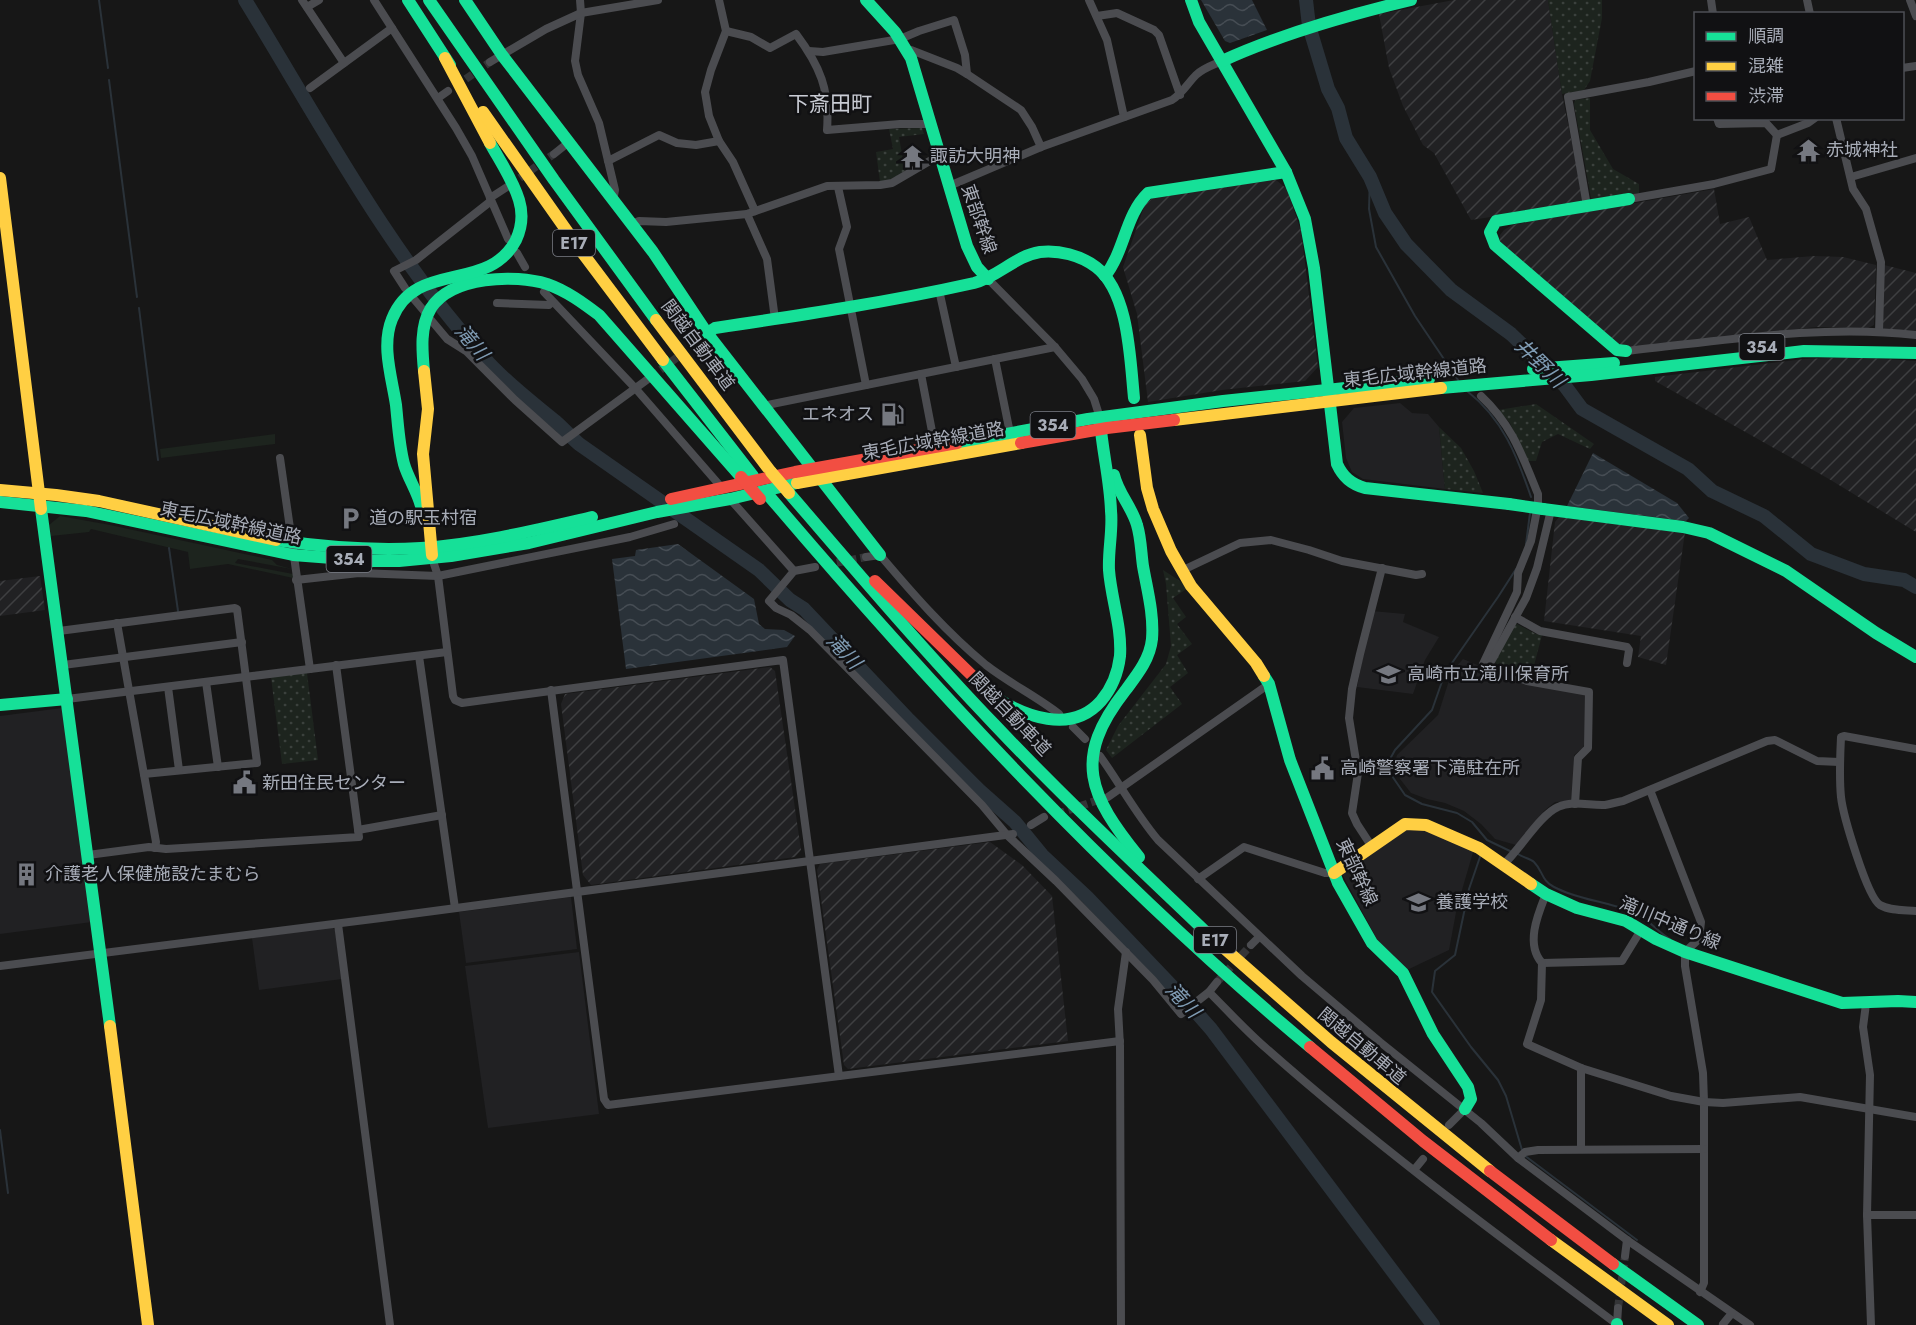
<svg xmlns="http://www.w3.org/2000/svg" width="1916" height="1325" viewBox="0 0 1916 1325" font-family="Jost,'Noto Sans JP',sans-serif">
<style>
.built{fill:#212123}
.industrial{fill:url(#industrial-furrows)}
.grass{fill:#1d241e}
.park{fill:url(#park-dots)}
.water{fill:url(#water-waves)}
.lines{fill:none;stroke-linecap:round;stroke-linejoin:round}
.stream{stroke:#2a3239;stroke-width:2}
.river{stroke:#2a3239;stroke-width:14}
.street-tunnel{stroke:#343537;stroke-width:8;stroke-dasharray:8 4;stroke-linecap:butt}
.street{stroke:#4b4c50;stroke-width:8}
.fast{stroke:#16e098;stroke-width:12}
.slow{stroke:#ffcf43;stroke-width:12}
.jam{stroke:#f24e42;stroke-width:12}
.fast-bridge{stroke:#16e098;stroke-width:12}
.slow-bridge{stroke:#ffcf43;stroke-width:12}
.jam-bridge{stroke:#f24e42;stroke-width:12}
.labels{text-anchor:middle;stroke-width:5;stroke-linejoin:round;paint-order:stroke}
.shield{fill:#111113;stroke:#7b7e86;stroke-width:1.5}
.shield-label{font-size:16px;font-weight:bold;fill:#a8adb8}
.poi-label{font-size:18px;fill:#a8adb8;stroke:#111113;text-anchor:start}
.street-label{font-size:18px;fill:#a8adb8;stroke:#111113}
.water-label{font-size:20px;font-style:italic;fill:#7f9bb3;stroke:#111113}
.quarter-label{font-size:21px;fill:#c9ccd4;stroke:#111113}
</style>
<defs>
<pattern id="industrial-furrows" width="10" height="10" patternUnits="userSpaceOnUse" patternTransform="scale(1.5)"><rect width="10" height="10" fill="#212123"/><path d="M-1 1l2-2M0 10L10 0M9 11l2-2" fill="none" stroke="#3e3f41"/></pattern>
<pattern id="park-dots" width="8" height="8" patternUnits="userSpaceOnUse" patternTransform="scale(1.5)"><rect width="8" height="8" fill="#1d241e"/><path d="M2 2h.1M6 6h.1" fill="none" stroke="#3b413d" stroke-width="1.8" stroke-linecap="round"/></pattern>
<pattern id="water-waves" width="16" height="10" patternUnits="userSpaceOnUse" patternTransform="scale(1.5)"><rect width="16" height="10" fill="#2a3239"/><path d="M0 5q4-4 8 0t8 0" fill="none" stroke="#464d54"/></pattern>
</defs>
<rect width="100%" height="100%" fill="#171717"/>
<!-- built -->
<g class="built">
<polygon points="1400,403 1412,413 1428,414 1439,427 1445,489 1363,479 1352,472 1346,458 1342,422 1354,408"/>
<polygon points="1372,611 1405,614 1403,622 1439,637 1425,660 1413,694 1357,687"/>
<polygon points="1463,659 1496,673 1586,695 1585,742 1583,748 1574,755 1574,799 1572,801 1555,802 1545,810 1516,845 1495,839 1481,824 1464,811 1445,803 1427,799 1411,793 1400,779 1394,766 1397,755 1438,715 1452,671"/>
<polygon points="62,708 92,922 0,934 0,716"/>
<polygon points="1415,826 1474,849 1457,907 1449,950 1407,970 1378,941 1342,874 1403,829"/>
<polygon points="571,897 577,949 466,963 459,912"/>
<polygon points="332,927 335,930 342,979 259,990 252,938"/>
<polygon points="579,952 599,1114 488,1128 465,966"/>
</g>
<!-- industrial -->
<g class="industrial">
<polygon points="1454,0 1548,0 1562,94 1583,198 1580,203 1471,220 1434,153 1423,145 1403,106 1389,68 1379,14"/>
<polygon points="1276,180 1287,189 1301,231 1318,367 1305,381 1222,390 1148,402 1137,314 1123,267 1145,204 1156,196"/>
<polygon points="1714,189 1720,224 1749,217 1767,260 1814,256 1843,257 1876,265 1874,325 1868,328 1816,327 1623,348 1500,244 1500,235 1504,230 1512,225"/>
<polygon points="1884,265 1916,273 1916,331 1884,329 1881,326"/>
<polygon points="1852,357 1916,361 1916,532 1829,479 1655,381 1655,377 1804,359"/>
<polygon points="1559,517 1685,532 1666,665 1638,657 1641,636 1544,621 1555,522"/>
<polygon points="40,576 45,610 0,616 0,581"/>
<polygon points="770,667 775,671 801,850 795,857 591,885 583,875 561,704 565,694"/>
<polygon points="990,842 1022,865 1052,896 1068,1041 848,1069 844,1065 817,870 820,864"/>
</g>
<!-- grass -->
<g class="grass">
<polygon points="275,434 275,444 161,458 160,449"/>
<polygon points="60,516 110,525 272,560 277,565 292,569 238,559 235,563 293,574 293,578 228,564 190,569 188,552 91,529 89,532 51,536 49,525"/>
</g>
<!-- park -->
<g class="park">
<polygon points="1548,0 1602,0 1602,18 1590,81 1584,90 1562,94"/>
<polygon points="1590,98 1590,130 1613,169 1639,184 1639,193 1593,201 1591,198 1574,104 1575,100"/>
<polygon points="922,128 924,134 899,137 905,171 888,181 880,182 876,152 893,149 889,129"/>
<polygon points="1536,404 1594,444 1590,449 1558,434 1542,442 1536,461 1526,461 1510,423 1498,410"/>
<polygon points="1439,427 1461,448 1474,471 1483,493 1445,489"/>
<polygon points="1163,570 1183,583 1188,588 1173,598 1186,617 1177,624 1192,644 1177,655 1188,673 1170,687 1182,704 1112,758 1106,750 1118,726 1166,664 1171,646 1166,584"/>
<polygon points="1517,624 1536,634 1542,635 1531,677 1495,665 1496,656 1513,625"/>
<polygon points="307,673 318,760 282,764 271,677"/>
</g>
<!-- water -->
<g class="water">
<polygon points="1201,0 1252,0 1267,30 1230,43 1225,41"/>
<polygon points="1593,453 1677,503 1689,518 1686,521 1567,506"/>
<polygon points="678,544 754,599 759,624 765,629 784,630 795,636 787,647 626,669 612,559 635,556 636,550"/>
</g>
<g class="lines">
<!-- stream -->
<g class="stream">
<polyline points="99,0 108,68"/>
<polyline points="109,80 137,297"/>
<polyline points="1370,177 1369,209 1376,247 1415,316 1458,380"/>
<polyline points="139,308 158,460"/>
<path d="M1467,391C1503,419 1517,456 1531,497"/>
<polyline points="1526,544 1530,513"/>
<polyline points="169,548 178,611"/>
<polyline points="1512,852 1487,840 1472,822 1457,813 1422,804 1405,795 1390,773 1390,759 1395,750 1432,710 1445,673 1498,597 1516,569"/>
<polyline points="1481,854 1469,889 1455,955 1435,971 1432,992 1471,1047 1498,1080 1506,1096 1522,1150"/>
<path d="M1518,854C1522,857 1531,859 1534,862C1543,871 1541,880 1554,887C1580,901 1610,901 1637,914C1649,920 1658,932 1670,939"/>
<polyline points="0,1130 8,1193"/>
<polyline points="1524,1155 1637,1240"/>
</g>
<!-- river -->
<g class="river">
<path d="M245,0C320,122 388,252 485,359C506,383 532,402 556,422C564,429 571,437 579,444L759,570L790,600L804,609L909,720L979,790L1015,822L1042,855L1087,897L1188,1003L1211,1029L1433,1325"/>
<polyline points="1306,0 1309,26 1328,89 1338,108 1346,138 1370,177 1385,213 1406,244 1451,290 1511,334 1565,386 1582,409 1688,469 1712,491 1764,516 1811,554 1864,574 1904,580 1916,587"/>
</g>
<!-- street-tunnel -->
<g class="street-tunnel">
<polyline points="456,86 490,62"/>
<polyline points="510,185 554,154"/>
<polyline points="651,377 695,344"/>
<polyline points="825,565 866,557"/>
<polyline points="1057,814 1101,799"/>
<polyline points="1217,982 1251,945"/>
<polyline points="1618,1308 1625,1256"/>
</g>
<!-- street -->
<g class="street">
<polyline points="302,0 344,63"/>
<polyline points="374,0 456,128 472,156 508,239"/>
<polyline points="580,0 581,13 575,61 578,75 599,123 615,190 613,201"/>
<polyline points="719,0 726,31 711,70 705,92 709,116 719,141 733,162 755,211"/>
<polyline points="1089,0 1107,40 1124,117"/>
<polyline points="1711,0 1713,14"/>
<polyline points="1807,0 1810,14"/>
<polyline points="1910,0 1916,16"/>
<polyline points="307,7 319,0"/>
<polyline points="1097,16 1117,13 1154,30 1159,35 1180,95"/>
<path d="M726,31L751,37L770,48L796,34C820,66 830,90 827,130L900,124H931"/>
<polyline points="809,51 823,52 900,39 919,31 954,20 965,55 967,74 1021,110 1032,127 1041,147"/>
<polyline points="908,51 911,50 957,68 967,74"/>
<polyline points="490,62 546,29 581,13 658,0"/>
<polyline points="1902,68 1916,66"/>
<polyline points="310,88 392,28"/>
<polyline points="438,98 448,91"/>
<polyline points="1717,118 1719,124 1766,123 1777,135 1808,123 1815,118"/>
<polyline points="1836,118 1853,189 1866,209 1881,262 1879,332"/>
<polyline points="554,154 569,142"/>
<polyline points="608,161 659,135 677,143 696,145 719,141"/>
<polyline points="1851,177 1916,158"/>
<path d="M949,186L1041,147L1172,100C1183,93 1187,84 1196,75C1203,68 1213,65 1222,61"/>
<polyline points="838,187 847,227 839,249 866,385"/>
<polyline points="490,198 507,187"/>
<polyline points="1629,199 1714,184 1771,169 1777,135"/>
<polyline points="1587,206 1568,97 1649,82 1696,71"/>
<polyline points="747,214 767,259 775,319"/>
<polyline points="632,224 639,221 666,222 747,214 827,186 880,185 892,183 940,155"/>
<polyline points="517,253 525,267"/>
<polyline points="988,279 1055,347 1082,379 1094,399 1100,418"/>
<polyline points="405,288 394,271 416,260 491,201"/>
<polyline points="939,290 956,367"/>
<polyline points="544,292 636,389 722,488"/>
<polyline points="413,298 424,311"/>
<polyline points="497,303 549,305 552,302"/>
<polyline points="431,320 447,339 466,351 515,400 562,442 648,379"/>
<polyline points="695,344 707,333"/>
<path d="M1626,351C1722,341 1820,324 1916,335"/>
<polyline points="995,359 1010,433"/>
<polyline points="921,374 935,447"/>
<path d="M1481,396C1512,425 1522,455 1538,494V505L1531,541L1518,573L1517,592L1483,664L1527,681L1589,692L1588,748L1578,758L1575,804"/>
<polyline points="762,406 1055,347"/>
<polyline points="280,458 310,669"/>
<polyline points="730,499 794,571"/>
<path d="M866,557L880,555C913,594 946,632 986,665C1009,683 1036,696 1059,714"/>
<polyline points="432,558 438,576 453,696 455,700 462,703 783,660 839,1076"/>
<polyline points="815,567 794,571 769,601 776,608 791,615 810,630 982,805 1007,835 1056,881 1153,980 1181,1014 1209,992 1217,982"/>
<polyline points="1181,571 1240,543 1271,540 1309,550 1342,561 1416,575 1422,574"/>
<polyline points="296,580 359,573 438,576 630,537 674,524"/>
<polyline points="1515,617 1540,631 1627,647 1629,650 1627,663"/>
<polyline points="117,623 156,842 155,848"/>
<polyline points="59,631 235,608 237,609 257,763 144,774"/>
<polyline points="419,656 455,908"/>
<polyline points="63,665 242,642"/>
<polyline points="1488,667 1526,598 1537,568 1551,510"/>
<polyline points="206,682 218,767"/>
<polyline points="168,687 179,770"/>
<polyline points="551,690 604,1099 608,1105 1120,1041"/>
<polyline points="67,699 447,652"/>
<polyline points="1073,727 1085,739"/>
<path d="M1100,756C1120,784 1136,814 1158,840L1302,976L1380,1042L1481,1123L1518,1158L1627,1240L1750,1325"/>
<polyline points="1650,790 1701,922 1699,939 1685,952 1685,966 1703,1073 1704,1102 1704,1283 1700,1292"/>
<polyline points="1108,797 1269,684"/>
<polyline points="1031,825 1044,817"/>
<polyline points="358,830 442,815"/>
<polyline points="1372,847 1357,824 1352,813 1358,773 1349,718 1352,689 1360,654 1382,568"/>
<polyline points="88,855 149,847 166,849 359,837 336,665"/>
<path d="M1504,864C1520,849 1541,814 1558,807C1573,800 1590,806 1605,805C1611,804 1617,802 1623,801L1767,741L1775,740L1817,761L1839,762"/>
<polyline points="1198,879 1244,847 1325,873 1334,873"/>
<path d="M1546,894C1538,914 1525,944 1542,963L1622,961L1641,930"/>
<path d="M1916,911C1904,910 1890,911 1880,905C1867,897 1843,815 1841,797C1839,777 1840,757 1841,737L1844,736L1916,749"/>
<polyline points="338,924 390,1325"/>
<polyline points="1251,945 1259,937"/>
<polyline points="1542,963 1541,1000 1527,1044 1581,1068 1671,1096 1704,1102 1723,1103 1800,1097 1916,1117"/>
<polyline points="0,966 381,918 1013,834"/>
<path d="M1209,992C1228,1011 1247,1032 1267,1049C1379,1148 1499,1236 1618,1325"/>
<polyline points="1866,1004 1863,1027 1870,1075 1867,1215 1871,1325"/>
<polyline points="1449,1125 1465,1109"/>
<polyline points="1581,1149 1581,1068"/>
<polyline points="1518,1158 1525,1152 1538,1150 1704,1149"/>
<polyline points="1414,1170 1423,1159"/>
<polyline points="1867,1215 1916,1215"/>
<polyline points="1625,1256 1627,1240"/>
<polyline points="1617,1324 1618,1308"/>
<polyline points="1723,1324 1732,1313"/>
<polyline points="1121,1325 1120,1046 1118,1009 1126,952"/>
</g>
<!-- fast -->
<g class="fast">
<polyline points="408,0 450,65"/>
<polyline points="429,0 554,180 656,320"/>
<polyline points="465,0 502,55 653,252 707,333 880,555"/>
<polyline points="866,0 895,32 911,58 967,246 977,267 988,279"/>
<path d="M1191,0L1199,22L1286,172L1305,219L1314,268L1337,464C1343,477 1351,484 1365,488L1509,504"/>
<path d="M1222,61C1281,34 1348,15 1411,0"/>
<path d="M1105,276C1125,251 1125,215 1148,193L1286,172"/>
<path d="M707,333L715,328C802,315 889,302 974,283C998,277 1015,256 1040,252C1059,250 1080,255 1096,267C1129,292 1130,359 1134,398"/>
<polyline points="1626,351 1617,350 1495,245 1490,232 1496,221 1629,199"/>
<polyline points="663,360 753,476"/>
<polyline points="1533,369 1614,363"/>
<path d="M424,371C422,350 420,326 431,308C452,276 515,274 547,284C567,291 583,303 599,315L741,477"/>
<polyline points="1441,388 1591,375 1804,351 1916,353"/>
<polyline points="957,443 1088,419 1223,401 1429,379"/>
<path d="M1114,475C1118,493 1132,507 1137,525C1141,538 1141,552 1143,566C1147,589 1154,614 1152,639C1150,659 1137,675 1125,691C1072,759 1089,795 1139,857"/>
<path d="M789,493C856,571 923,650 994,724C1063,797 1136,865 1208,934"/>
<path d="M769,496C936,692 1112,882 1310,1047"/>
<polyline points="0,502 86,511 293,555 371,561 399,561 451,556 529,543 657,512 730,499 797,483"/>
<path d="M421,506C417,491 408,478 404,464C399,445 398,424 396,405C392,378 381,346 392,319C416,259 488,294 516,240C522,227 523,213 519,200C513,180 500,161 490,143"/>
<polyline points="41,509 110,1026"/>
<polyline points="1543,509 1683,527 1709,533 1786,571 1876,633 1916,657"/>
<path d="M276,540C324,547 373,551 421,548C479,544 536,530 592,517"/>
<polyline points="1264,676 1269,684 1290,760 1338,883 1372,943 1403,973 1433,1034 1468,1087 1471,1099 1465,1109"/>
<path d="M993,696C1024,716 1071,735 1101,701C1112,688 1118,673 1120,656C1122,627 1111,598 1109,570C1108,550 1113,530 1111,511C1110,480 1102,450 1100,420"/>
<polyline points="0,705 67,699"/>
<polyline points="1531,884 1546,894 1577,908 1626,921 1656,939 1685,952 1842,1003 1898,1001 1916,1002"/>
<polyline points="1613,1264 1698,1325"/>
<polyline points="1617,1324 1617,1325"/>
</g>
<!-- slow -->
<g class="slow">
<polyline points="445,58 490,143"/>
<polyline points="483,112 581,251 663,360"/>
<polyline points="0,178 41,509"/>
<polyline points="656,320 771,472"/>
<polyline points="424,371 428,409 423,454 432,555"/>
<polyline points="1174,420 1441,388"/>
<polyline points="1140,435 1147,488 1153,509 1171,551 1191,586 1256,663 1264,676"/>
<polyline points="797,483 1021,443"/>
<polyline points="0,490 56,495 99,501 276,540"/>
<polyline points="1334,873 1405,824 1426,825 1479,848 1531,884"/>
<polyline points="1208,934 1331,1042 1490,1171"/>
<polyline points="110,1026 148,1325"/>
<polyline points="1551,1240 1668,1325"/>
</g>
<!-- jam -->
<g class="jam">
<polyline points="1021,443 1107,428 1174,420"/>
<polyline points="671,499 795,472 957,443"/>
<polyline points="875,581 993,696"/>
<polyline points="1310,1047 1423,1141 1551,1240"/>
<polyline points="1490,1171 1613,1264"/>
</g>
<!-- fast-bridge -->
<polyline class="fast-bridge" points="1509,504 1543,509"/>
<!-- slow-bridge -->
<polyline class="slow-bridge" points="771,472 789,493"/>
<!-- jam-bridge -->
<polyline class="jam-bridge" points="741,477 760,499"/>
</g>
<!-- icons -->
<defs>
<symbol id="temple-bare" viewBox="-9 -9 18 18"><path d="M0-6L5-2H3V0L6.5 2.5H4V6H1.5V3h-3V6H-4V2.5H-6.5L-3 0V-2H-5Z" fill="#757880" stroke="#111113" stroke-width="2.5" paint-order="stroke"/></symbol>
<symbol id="fuel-bare" viewBox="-9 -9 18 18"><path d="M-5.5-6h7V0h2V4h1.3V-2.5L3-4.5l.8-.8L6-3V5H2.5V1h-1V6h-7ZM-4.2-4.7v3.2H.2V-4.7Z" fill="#757880" stroke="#111113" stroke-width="2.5" paint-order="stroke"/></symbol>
<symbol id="parking-bare" viewBox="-9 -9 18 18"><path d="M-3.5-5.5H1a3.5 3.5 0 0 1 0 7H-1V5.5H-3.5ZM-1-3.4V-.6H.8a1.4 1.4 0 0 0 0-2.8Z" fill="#757880" stroke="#111113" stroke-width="2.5" paint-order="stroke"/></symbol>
<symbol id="school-bare" viewBox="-9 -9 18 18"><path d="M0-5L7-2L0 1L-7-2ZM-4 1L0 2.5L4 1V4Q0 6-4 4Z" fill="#757880" stroke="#111113" stroke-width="2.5" paint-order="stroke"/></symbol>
<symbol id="civic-bare" viewBox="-9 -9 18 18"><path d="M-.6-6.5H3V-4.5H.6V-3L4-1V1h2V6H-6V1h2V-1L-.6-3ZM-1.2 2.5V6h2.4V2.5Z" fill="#757880" stroke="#111113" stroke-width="2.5" paint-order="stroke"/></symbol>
<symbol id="building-bare" viewBox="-9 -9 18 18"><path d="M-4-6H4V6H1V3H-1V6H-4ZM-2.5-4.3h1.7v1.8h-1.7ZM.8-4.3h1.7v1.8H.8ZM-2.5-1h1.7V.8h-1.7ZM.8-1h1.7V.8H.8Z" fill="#757880" stroke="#111113" stroke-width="2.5" paint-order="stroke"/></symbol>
</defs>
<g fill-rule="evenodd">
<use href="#temple-bare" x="1792" y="134" width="33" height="33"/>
<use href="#temple-bare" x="896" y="140" width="33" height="33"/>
<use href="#fuel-bare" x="876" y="398" width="33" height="33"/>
<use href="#parking-bare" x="334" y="502" width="33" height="33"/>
<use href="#school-bare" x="1372" y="658" width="33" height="33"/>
<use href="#civic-bare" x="1306" y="752" width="33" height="33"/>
<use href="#civic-bare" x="228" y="766" width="33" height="33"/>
<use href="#building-bare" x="10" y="858" width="33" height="33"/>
<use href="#school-bare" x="1402" y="886" width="33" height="33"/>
</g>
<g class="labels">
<!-- shield labels -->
<g class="shield">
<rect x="553" y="230" width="42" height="26" rx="4.5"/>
<rect x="1739.5" y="334" width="45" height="26" rx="4.5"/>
<rect x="1030.5" y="412" width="45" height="26" rx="4.5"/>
<rect x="326.5" y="546" width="45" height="26" rx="4.5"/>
<rect x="1194" y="927" width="42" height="26" rx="4.5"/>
</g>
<g class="shield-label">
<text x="574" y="249">E17</text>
<text x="1762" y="353">354</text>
<text x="1053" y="431">354</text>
<text x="349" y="565">354</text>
<text x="1215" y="946">E17</text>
</g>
<!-- poi labels -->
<g class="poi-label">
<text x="1826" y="156">赤城神社</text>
<text x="930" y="162">諏訪大明神</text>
<text x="874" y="420" text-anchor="end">エネオス</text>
<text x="369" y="524">道の駅玉村宿</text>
<text x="1407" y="680">高崎市立滝川保育所</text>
<text x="1340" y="774">高崎警察署下滝駐在所</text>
<text x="262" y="789">新田住民センター</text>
<text x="45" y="880">介護老人保健施設たまむら</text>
<text x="1436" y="908">養護学校</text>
</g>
<!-- street labels -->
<g class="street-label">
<text transform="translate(979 219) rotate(71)" y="6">東部幹線</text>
<text transform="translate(698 345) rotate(53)" y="6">関越自動車道</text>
<text transform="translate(1415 373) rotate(-6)" y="6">東毛広域幹線道路</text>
<text transform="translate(933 441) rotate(-10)" y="6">東毛広域幹線道路</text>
<text transform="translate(231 523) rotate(12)" y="6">東毛広域幹線道路</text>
<text transform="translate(1010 714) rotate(46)" y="6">関越自動車道</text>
<text transform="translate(1357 872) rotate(65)" y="6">東部幹線</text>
<text transform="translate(1670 923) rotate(23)" y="6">滝川中通り線</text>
<text transform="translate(1362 1046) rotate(40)" y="6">関越自動車道</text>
</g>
<!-- water labels -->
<g class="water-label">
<text transform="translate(472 342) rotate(50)" y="7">滝川</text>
<text transform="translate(1540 363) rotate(44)" y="7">井野川</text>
<text transform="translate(844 651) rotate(47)" y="7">滝川</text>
<text transform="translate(1183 1000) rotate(47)" y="7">滝川</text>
</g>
<!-- quarter labels -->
<g class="quarter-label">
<text x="830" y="111">下斎田町</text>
</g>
</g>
<!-- legend -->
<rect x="1694" y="12" width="210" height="108" fill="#111113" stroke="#4d4f55" stroke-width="1.5"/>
<rect x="1706" y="32" width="30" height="9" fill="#16e098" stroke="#4d4f55" stroke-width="1.5"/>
<text x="1748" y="42" font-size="18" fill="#a8adb8">順調</text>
<rect x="1706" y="62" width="30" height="9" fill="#ffcf43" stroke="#4d4f55" stroke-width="1.5"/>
<text x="1748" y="72" font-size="18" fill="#a8adb8">混雑</text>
<rect x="1706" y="92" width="30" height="9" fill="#f24e42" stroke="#4d4f55" stroke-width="1.5"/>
<text x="1748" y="102" font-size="18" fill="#a8adb8">渋滞</text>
</svg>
